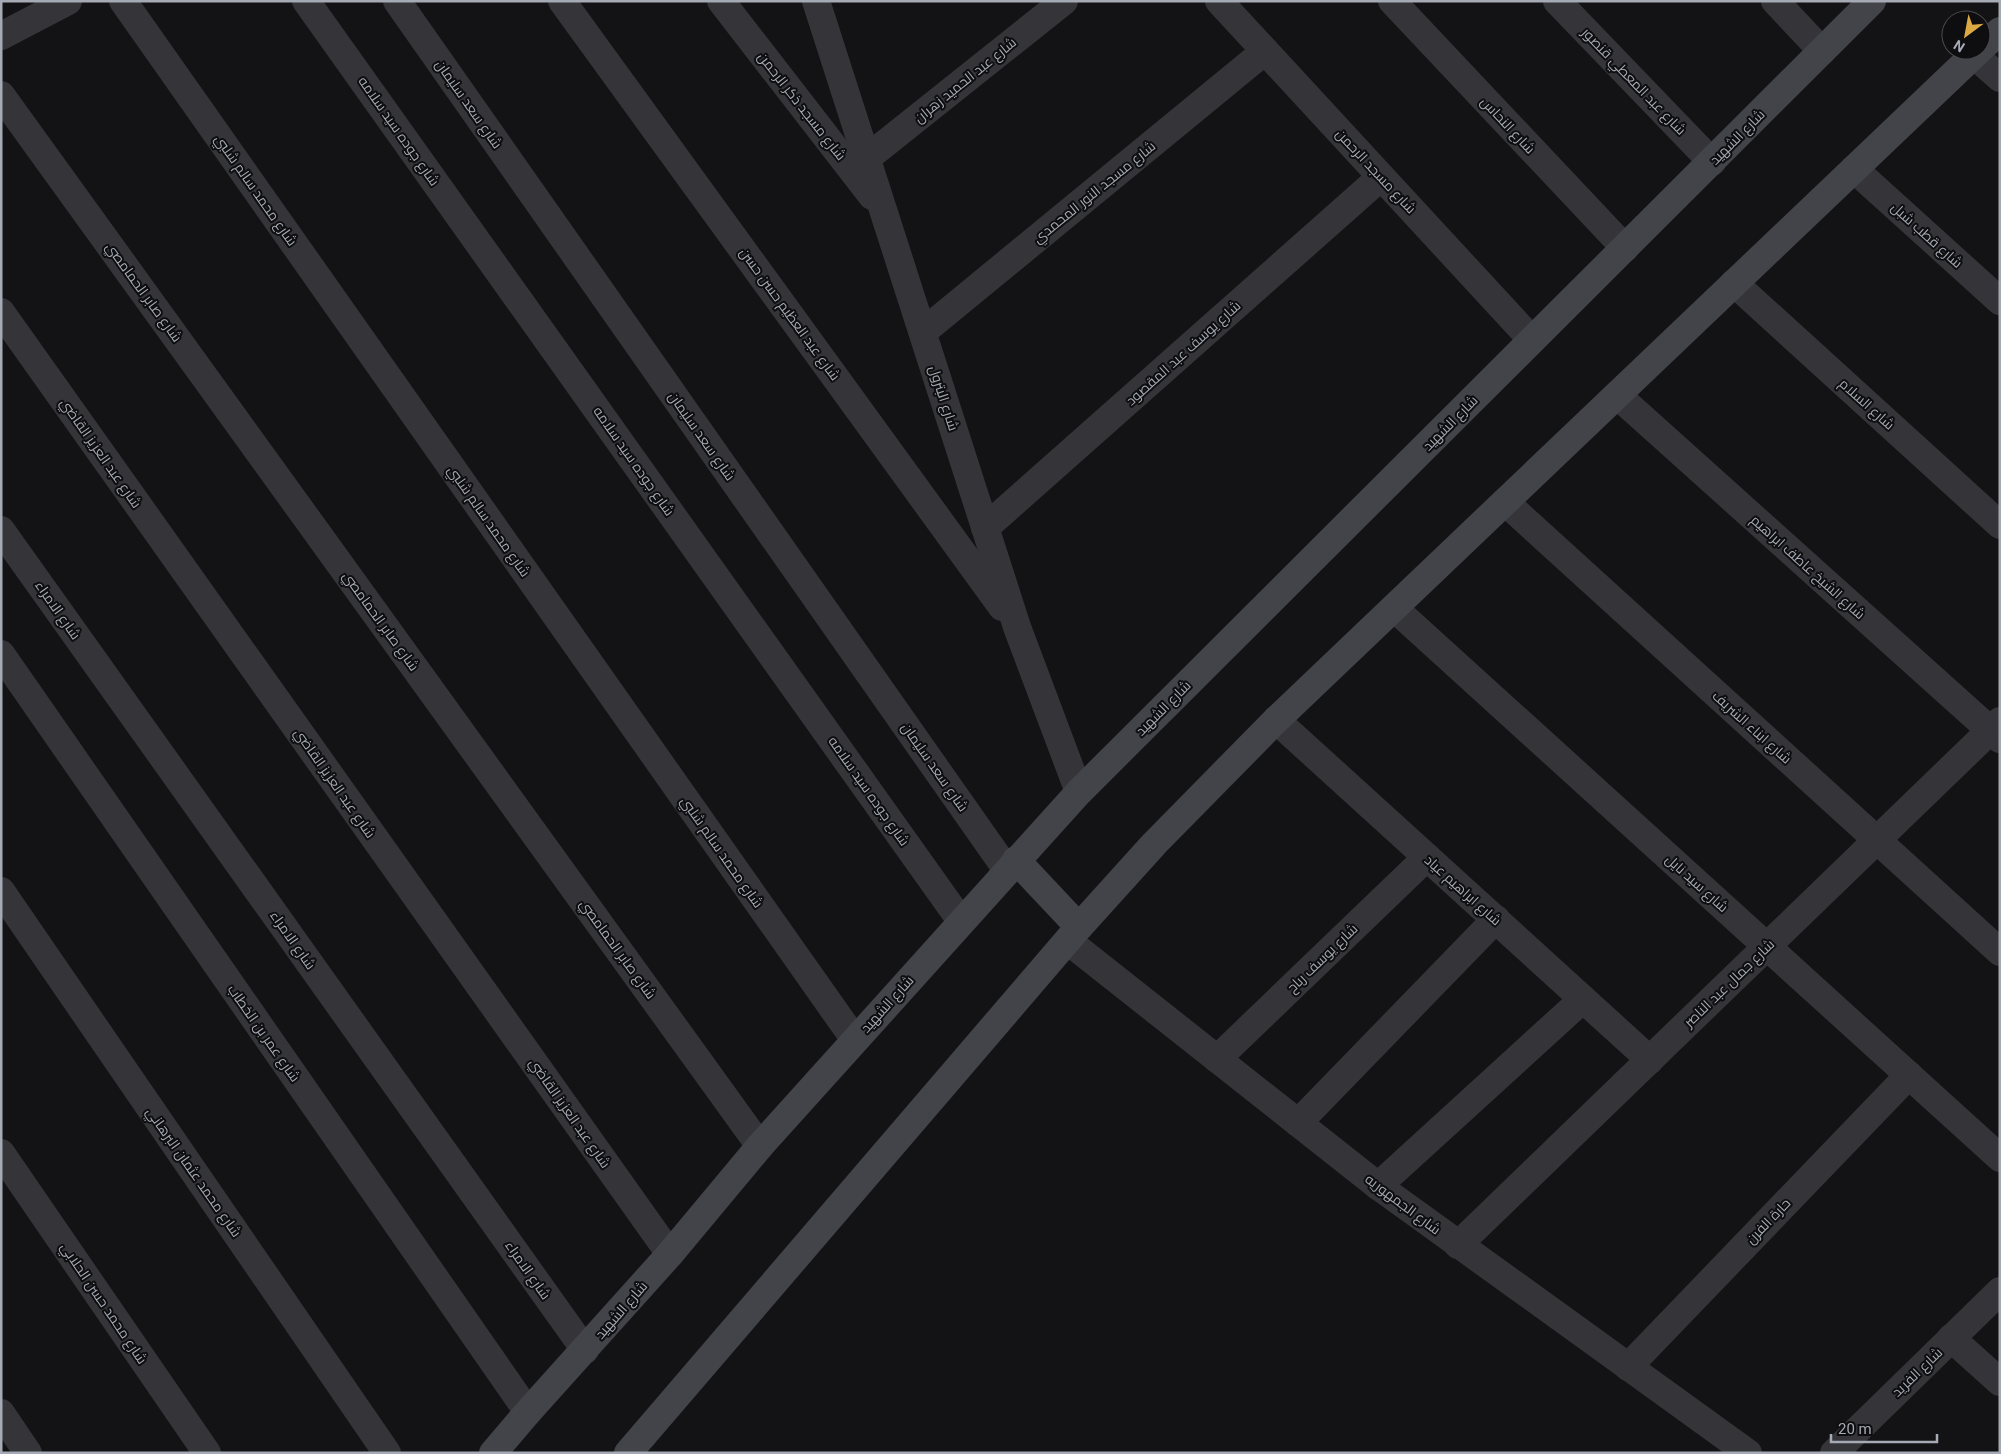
<svg xmlns="http://www.w3.org/2000/svg" width="2001" height="1454" viewBox="0 0 2001 1454" font-family="Roboto,Cairo,sans-serif">
<style>
.lines{fill:none;stroke-linecap:round;stroke-linejoin:round}
.street{stroke:#353539;stroke-width:28}
.secondary{stroke:#434449;stroke-width:28}
.labels{text-anchor:middle;stroke-width:4;stroke-linejoin:round;paint-order:stroke}
.street-label{font-size:14px;fill:#a6aab4;stroke:#0e0e10}
</style>
<rect width="100%" height="100%" fill="#131315"/>
<g class="lines">
<!-- street -->
<g class="street">
<polyline points="123,1 855,1040"/>
<polyline points="306,1 961,921"/>
<polyline points="397,1 1007,870"/>
<polyline points="562,1 1002,607"/>
<polyline points="721,1 872,196"/>
<polyline points="816,1 1017,627 1079,792"/>
<polyline points="1219,1 1532,340"/>
<polyline points="1392,1 1625,248"/>
<polyline points="1557,1 1712,162"/>
<polyline points="1775,1 1822,51"/>
<polyline points="1,36 68,1"/>
<polyline points="1974,55 2000,78"/>
<polyline points="1,95 760,1146"/>
<polyline points="867,158 1064,1"/>
<polyline points="1854,169 2000,301"/>
<polyline points="1734,283 2000,525"/>
<polyline points="1,312 670,1254"/>
<polyline points="923,332 1265,51"/>
<polyline points="1617,395 2000,739"/>
<polyline points="1505,502 2000,952"/>
<polyline points="985,528 1381,177"/>
<polyline points="1,530 585,1350"/>
<polyline points="1394,608 2000,1158"/>
<polyline points="1,654 528,1412"/>
<polyline points="1276,720 1650,1060"/>
<polyline points="1,891 387,1453"/>
<polyline points="1068,941 1378,1186 1748,1453"/>
<polyline points="1217,1059 1427,857"/>
<polyline points="1298,1123 1496,919"/>
<polyline points="1,1153 207,1453"/>
<polyline points="1378,1186 1583,999"/>
<polyline points="1458,1245 2000,721"/>
<polyline points="1951,1338 2000,1382"/>
<polyline points="1628,1367 1909,1075"/>
<polyline points="1,1413 28,1453"/>
<polyline points="1834,1453 2000,1291"/>
</g>
<!-- secondary -->
<g class="secondary">
<polyline points="1981,48 2000,31"/>
<polyline points="1016,860 1079,927"/>
<polyline points="493,1453 528,1412 670,1254 760,1146 1079,792 1872,1"/>
<polyline points="628,1453 1079,927 1154,844 1276,720 1979,50"/>
</g>
</g>
<g class="labels">
<!-- street labels -->
<g class="street-label">
<text transform="translate(965 80) rotate(-39)" y="5">شارع عبد الحميد زهران</text>
<text transform="translate(1634 81) rotate(46)" y="5">شارع عبد المعطي قنصور</text>
<text transform="translate(469 104) rotate(55)" y="5">شارع سعد سليمان</text>
<text transform="translate(802 106) rotate(52)" y="5">شارع مسجد ذكر الرحمن</text>
<text transform="translate(1508 125) rotate(47)" y="5">شارع النحاس</text>
<text transform="translate(399 131) rotate(55)" y="5">شارع جوده سيد سلامه</text>
<text transform="translate(1737 137) rotate(-45)" y="5">شارع الشهيد</text>
<text transform="translate(1376 171) rotate(47)" y="5">شارع مسجد الرحمن</text>
<text transform="translate(256 190) rotate(55)" y="5">شارع محمد سالم شلبي</text>
<text transform="translate(1094 192) rotate(-39)" y="5">شارع مسجد النور المحمدي</text>
<text transform="translate(1927 235) rotate(42)" y="5">شارع قطب شبل</text>
<text transform="translate(144 292) rotate(54)" y="5">شارع صابر الحمامصي</text>
<text transform="translate(790 314) rotate(54)" y="5">شارع عبد العظيم حسن حسن</text>
<text transform="translate(1183 353) rotate(-42)" y="5">شارع يوسف عبد المقصود</text>
<text transform="translate(944 398) rotate(72)" y="5">شارع البترول</text>
<text transform="translate(1867 404) rotate(42)" y="5">شارع السلام</text>
<text transform="translate(1450 423) rotate(-45)" y="5">شارع الشهيد</text>
<text transform="translate(702 436) rotate(55)" y="5">شارع سعد سليمان</text>
<text transform="translate(101 453) rotate(55)" y="5">شارع عبد العزيز القاضي</text>
<text transform="translate(634 461) rotate(55)" y="5">شارع جوده سيد سلامه</text>
<text transform="translate(489 521) rotate(55)" y="5">شارع محمد سالم شلبي</text>
<text transform="translate(1808 567) rotate(42)" y="5">شارع الشيخ عاطف ابراهيم</text>
<text transform="translate(58 610) rotate(55)" y="5">شارع الامراء</text>
<text transform="translate(381 621) rotate(54)" y="5">شارع صابر الحمامصي</text>
<text transform="translate(1163 708) rotate(-45)" y="5">شارع الشهيد</text>
<text transform="translate(1752 727) rotate(42)" y="5">شارع ابناء الشريف</text>
<text transform="translate(935 767) rotate(55)" y="5">شارع سعد سليمان</text>
<text transform="translate(335 783) rotate(55)" y="5">شارع عبد العزيز القاضي</text>
<text transform="translate(869 791) rotate(55)" y="5">شارع جوده سيد سلامه</text>
<text transform="translate(722 852) rotate(55)" y="5">شارع محمد سالم شلبي</text>
<text transform="translate(1697 883) rotate(42)" y="5">شارع سيد نايل</text>
<text transform="translate(1463 890) rotate(42)" y="5">شارع ابراهيم عياد</text>
<text transform="translate(293 940) rotate(55)" y="5">شارع الامراء</text>
<text transform="translate(618 949) rotate(54)" y="5">شارع صابر الحمامصي</text>
<text transform="translate(1322 958) rotate(-44)" y="5">شارع يوسف رباح</text>
<text transform="translate(1729 983) rotate(-44)" y="5">شارع جمال عبد الناصر</text>
<text transform="translate(887 1004) rotate(-48)" y="5">شارع الشهيد</text>
<text transform="translate(264 1033) rotate(55)" y="5">شارع عمر بن الخطاب</text>
<text transform="translate(570 1113) rotate(55)" y="5">شارع عبد العزيز القاضي</text>
<text transform="translate(194 1172) rotate(55)" y="5">شارع محمد عثمان البرهاني</text>
<text transform="translate(1403 1204) rotate(37)" y="5">شارع الجمهوريه</text>
<text transform="translate(1768 1221) rotate(-46)" y="5">حارة الفرن</text>
<text transform="translate(528 1270) rotate(55)" y="5">شارع الامراء</text>
<text transform="translate(104 1303) rotate(56)" y="5">شارع محمد حسن الحلابي</text>
<text transform="translate(621 1310) rotate(-49)" y="5">شارع الشهيد</text>
<text transform="translate(1917 1372) rotate(-44)" y="5">شارع الفريد</text>
</g>
</g>
<!-- border -->
<rect width="2001" height="1454" fill="none" stroke="#a6aab4" stroke-width="5"/>
<!-- north arrow -->
<g transform="translate(1966 35) rotate(212)"><circle r="24" fill="#0e0e10" stroke="#4b4c52"/>
<path d="M0-4L9 19L0 12L-9 19Z" fill="#dda943"/>
<text y="-8" font-size="14" font-weight="bold" text-anchor="middle" fill="#a6aab4">N</text>
</g>
<!-- scale -->
<path d="M1831 1434v8h106v-8" fill="none" stroke="#a6aab4" stroke-width="2.5"/>
<text x="1838" y="1434" font-size="15" fill="#a6aab4" stroke="#0e0e10" stroke-width="4" paint-order="stroke">20 m</text>
</svg>
